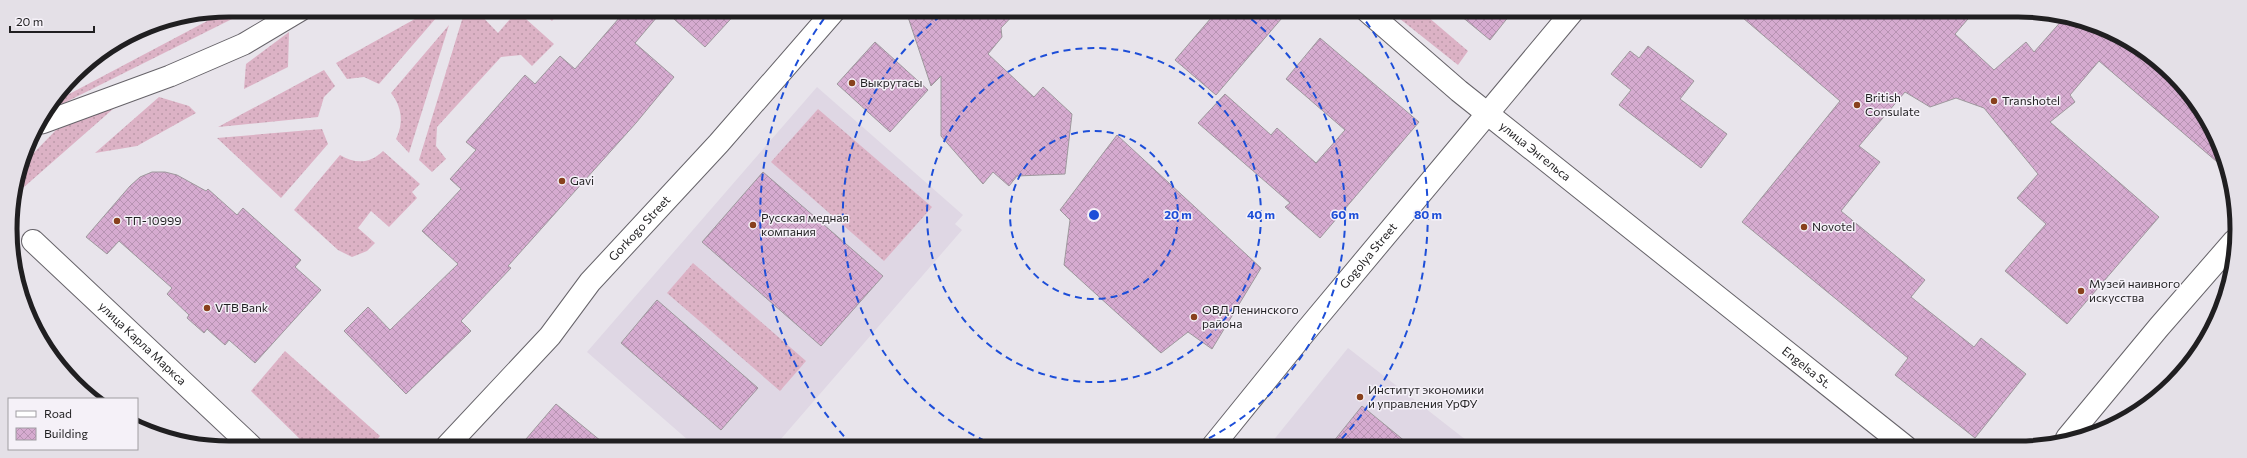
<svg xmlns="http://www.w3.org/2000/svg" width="2247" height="458" viewBox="0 0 2247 458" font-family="Commissioner,sans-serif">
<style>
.built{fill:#dfd7e4}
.grass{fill:url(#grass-dots)}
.building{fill:url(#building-cross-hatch);stroke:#9e989d}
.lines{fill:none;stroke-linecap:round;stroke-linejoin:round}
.pedestrian-casing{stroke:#666369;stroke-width:23}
.minor-casing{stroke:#666369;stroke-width:24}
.secondary-casing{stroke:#666369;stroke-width:24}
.pedestrian{stroke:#fff;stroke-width:21}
.minor{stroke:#fff;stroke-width:22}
.secondary{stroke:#fff;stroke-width:22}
.ring{fill:none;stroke:#1d4ed8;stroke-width:2;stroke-dasharray:7 5}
.poi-dot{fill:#88411d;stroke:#f5f1f8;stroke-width:1.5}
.labels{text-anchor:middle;stroke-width:3;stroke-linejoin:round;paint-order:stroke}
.poi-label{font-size:12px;fill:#201f21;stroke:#f5f1f8;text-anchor:start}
.street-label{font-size:12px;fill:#201f21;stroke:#f5f1f8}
.rim{fill:none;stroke:#201f21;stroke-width:5}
.centre{fill:#1d4ed8;stroke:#f5f1f8;stroke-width:2}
.ring-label{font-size:12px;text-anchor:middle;font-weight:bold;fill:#1d4ed8;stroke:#f5f1f8;stroke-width:3;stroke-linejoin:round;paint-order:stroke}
</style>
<defs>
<pattern id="grass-dots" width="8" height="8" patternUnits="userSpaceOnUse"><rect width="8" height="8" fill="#dcb2c5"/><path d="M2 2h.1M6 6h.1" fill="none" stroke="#bc99a9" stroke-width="1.8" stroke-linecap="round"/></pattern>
<pattern id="building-cross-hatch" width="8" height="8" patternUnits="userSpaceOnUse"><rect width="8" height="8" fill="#d6abd0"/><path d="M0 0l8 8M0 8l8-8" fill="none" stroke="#b793b2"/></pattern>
</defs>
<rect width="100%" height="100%" fill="#e8e4eb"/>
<!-- built -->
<g class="built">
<polygon points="817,87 963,215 955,224 962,230 774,447 696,447 587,352"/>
<polygon points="1348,348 1475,447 1268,447"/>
</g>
<!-- grass -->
<g class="grass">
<polygon points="250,10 50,110 56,101 226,11"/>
<polygon points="431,10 443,10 379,84 364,77 347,79 336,63"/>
<polygon points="465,10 476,10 498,33 517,11 554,44 532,66 521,55 501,57 437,127 436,146 446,159 432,172 419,160"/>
<polygon points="539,10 561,10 552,21"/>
<polygon points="1390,11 1421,11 1468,51 1458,65"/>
<path d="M449,25L409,153L396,139C404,123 402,107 391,93Z"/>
<polygon points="289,32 288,67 244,89 246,64"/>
<polygon points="324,70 335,86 324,97 318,117 218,127"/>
<polygon points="159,97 189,106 196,113 137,146 95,153"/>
<polygon points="121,102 24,187 17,187 22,165 56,130"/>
<polygon points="818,109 932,207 884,261 771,162"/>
<polygon points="322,129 328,144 281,198 217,138"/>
<path d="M383,151L420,184L412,192L417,198L389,227L371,211L358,228L375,243L367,251L352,257L338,250L294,210L340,155C355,164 370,164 383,151Z"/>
<polygon points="693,263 806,361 780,391 667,293"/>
<polygon points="285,351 380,436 372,446 307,446 251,391"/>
</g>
<!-- building -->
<g class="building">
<polygon points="626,10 663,10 635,43 674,77 636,123 508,266 511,268 461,321 471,331 406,394 344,331 368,307 390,330 458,264 422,231 461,189 450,179 476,150 466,142 525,75 535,84 560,56 575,69"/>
<polygon points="664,10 738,11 705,47"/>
<polygon points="906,11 1017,11 1001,28 1002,37 988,54 1034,97 1043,87 1072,114 1065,174 1017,176 1009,186 993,172 983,184 941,136 941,76 931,86"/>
<polygon points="1217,11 1288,11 1216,95 1175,60"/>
<polygon points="1455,11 1513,11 1490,40"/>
<polygon points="1736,12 1974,12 1955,34 1994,70 2026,42 2034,52 2064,18 2127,39 2192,96 2230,173 2099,61 2070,95 2075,102 2050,122 2159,217 2067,324 2005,271 2046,224 2017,198 2038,174 1984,108 1956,98 1930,107 1905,92 1859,146 1880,162 1841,211 1925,280 1911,297 1974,347 1981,338 2026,374 1975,438 1895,375 1908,358 1742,222 1840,101"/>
<polygon points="1320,38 1419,122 1320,238 1285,207 1290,203 1198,123 1225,94 1271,135 1277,128 1316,163 1345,130 1286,79"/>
<polygon points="875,42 928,90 890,132 837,84"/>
<polygon points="1648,46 1694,81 1680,99 1727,134 1701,168 1619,105 1631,90 1611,74 1630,51 1639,58"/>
<polygon points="1117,135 1261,268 1212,349 1188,332 1161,353 1064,265 1070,220 1060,210"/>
<polygon points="152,172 165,172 177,175 206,191 208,189 237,215 243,208 301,260 295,267 321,290 255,363 229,340 225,345 207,329 204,333 187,318 189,315 167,294 172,288 119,241 107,254 86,237 130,186 140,177"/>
<polygon points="763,172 883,276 821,346 702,242"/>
<polygon points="657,300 758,388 721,430 621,343"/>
<polygon points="556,404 607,446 520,446"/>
<polygon points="1362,406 1412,447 1329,447"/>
</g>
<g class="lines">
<defs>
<polyline id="pedestrian" points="42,123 170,76 244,44 301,10"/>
<g id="minor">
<path id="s1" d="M1367,11L1459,91L1906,447"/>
<path id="s2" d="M33,241L251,446"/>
<path id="s3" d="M447,446L550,336L590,282L719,143L834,11"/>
<path id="s4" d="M1212,447L1305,332L1573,11"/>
</g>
<polyline id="secondary" points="2067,438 2159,327 2234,241"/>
</defs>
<!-- pedestrian casing -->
<use href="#pedestrian" class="pedestrian-casing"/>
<!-- minor casing -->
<use href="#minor" class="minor-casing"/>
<!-- secondary casing -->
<use href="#secondary" class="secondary-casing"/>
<!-- pedestrian -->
<use href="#pedestrian" class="pedestrian"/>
<!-- minor -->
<use href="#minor" class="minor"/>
<!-- secondary -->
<use href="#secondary" class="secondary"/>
</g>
<!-- distance rings -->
<g class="ring">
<circle cx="1094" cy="215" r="84"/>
<circle cx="1094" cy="215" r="167"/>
<path d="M996 446A251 251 0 0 1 946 12M1242 12A251 251 0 0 1 1192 446"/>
<path d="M852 445A334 334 0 0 1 829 12M1359 12A334 334 0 0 1 1336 445"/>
</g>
<!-- markers -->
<g class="poi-dot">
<circle cx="852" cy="83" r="4"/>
<circle cx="1994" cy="101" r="4"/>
<circle cx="1857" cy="105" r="4"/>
<circle cx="562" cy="181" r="4"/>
<circle cx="117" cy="221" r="4"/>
<circle cx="753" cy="225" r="4"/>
<circle cx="1804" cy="227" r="4"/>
<circle cx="2081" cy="291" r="4"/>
<circle cx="207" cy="308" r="4"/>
<circle cx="1194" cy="317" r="4"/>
<circle cx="1360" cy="397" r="4"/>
</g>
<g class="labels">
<!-- poi labels -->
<g class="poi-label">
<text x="860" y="87">Выкрутасы</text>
<text x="1865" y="102">British<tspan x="1865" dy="14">Consulate</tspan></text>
<text x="2002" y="105">Transhotel</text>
<text x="570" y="185">Gavi</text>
<text x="761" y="222">Русская медная<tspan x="761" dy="14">компания</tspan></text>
<text x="125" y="225">ТП-10999</text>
<text x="1812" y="231">Novotel</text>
<text x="2089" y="288">Музей наивного<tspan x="2089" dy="14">искусства</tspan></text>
<text x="215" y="312">VTB Bank</text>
<text x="1202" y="314">ОВД Ленинского<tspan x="1202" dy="14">района</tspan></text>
<text x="1368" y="394">Институт экономики<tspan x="1368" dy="14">и управления УрФУ</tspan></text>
</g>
<!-- street labels -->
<g class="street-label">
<text dy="4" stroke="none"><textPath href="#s1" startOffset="219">улица Энгельса</textPath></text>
<text dy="4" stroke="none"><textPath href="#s3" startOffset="291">Gorkogo Street</textPath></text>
<text dy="4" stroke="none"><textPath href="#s4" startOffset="247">Gogolya Street</textPath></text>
<text dy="4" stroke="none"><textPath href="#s2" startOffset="150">улица Карла Маркса</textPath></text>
<text dy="4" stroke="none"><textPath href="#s1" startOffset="566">Engelsa St.</textPath></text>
</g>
</g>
<!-- crop -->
<path d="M0 0H2247V458H0ZM229 17H2018A212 212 0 0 1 2230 229V229A212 212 0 0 1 2018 441H229A212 212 0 0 1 17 229V229A212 212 0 0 1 229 17Z" fill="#e4e0e7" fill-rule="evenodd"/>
<path class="rim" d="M229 17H2018A212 212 0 0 1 2230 229V229A212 212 0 0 1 2018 441H229A212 212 0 0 1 17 229V229A212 212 0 0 1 229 17Z"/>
<circle cx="1094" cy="215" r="6" class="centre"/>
<g class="ring-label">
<text x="1178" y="219">20 m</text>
<text x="1261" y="219">40 m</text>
<text x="1345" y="219">60 m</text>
<text x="1428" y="219">80 m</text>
</g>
<!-- legend -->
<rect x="8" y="398" width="130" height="52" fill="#f5f1f8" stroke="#a09da2"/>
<rect x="16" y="411" width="20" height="6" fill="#ffffff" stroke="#a09da2"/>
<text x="44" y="418" font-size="12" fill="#201f21">Road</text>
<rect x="16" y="428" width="20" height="12" fill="url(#building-cross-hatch)" stroke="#a09da2"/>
<text x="44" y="438" font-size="12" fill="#201f21">Building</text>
<!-- scale -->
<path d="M10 26v6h84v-6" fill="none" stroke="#201f21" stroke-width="2"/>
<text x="16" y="26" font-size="12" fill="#201f21" stroke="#f5f1f8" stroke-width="3" paint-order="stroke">20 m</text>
</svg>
